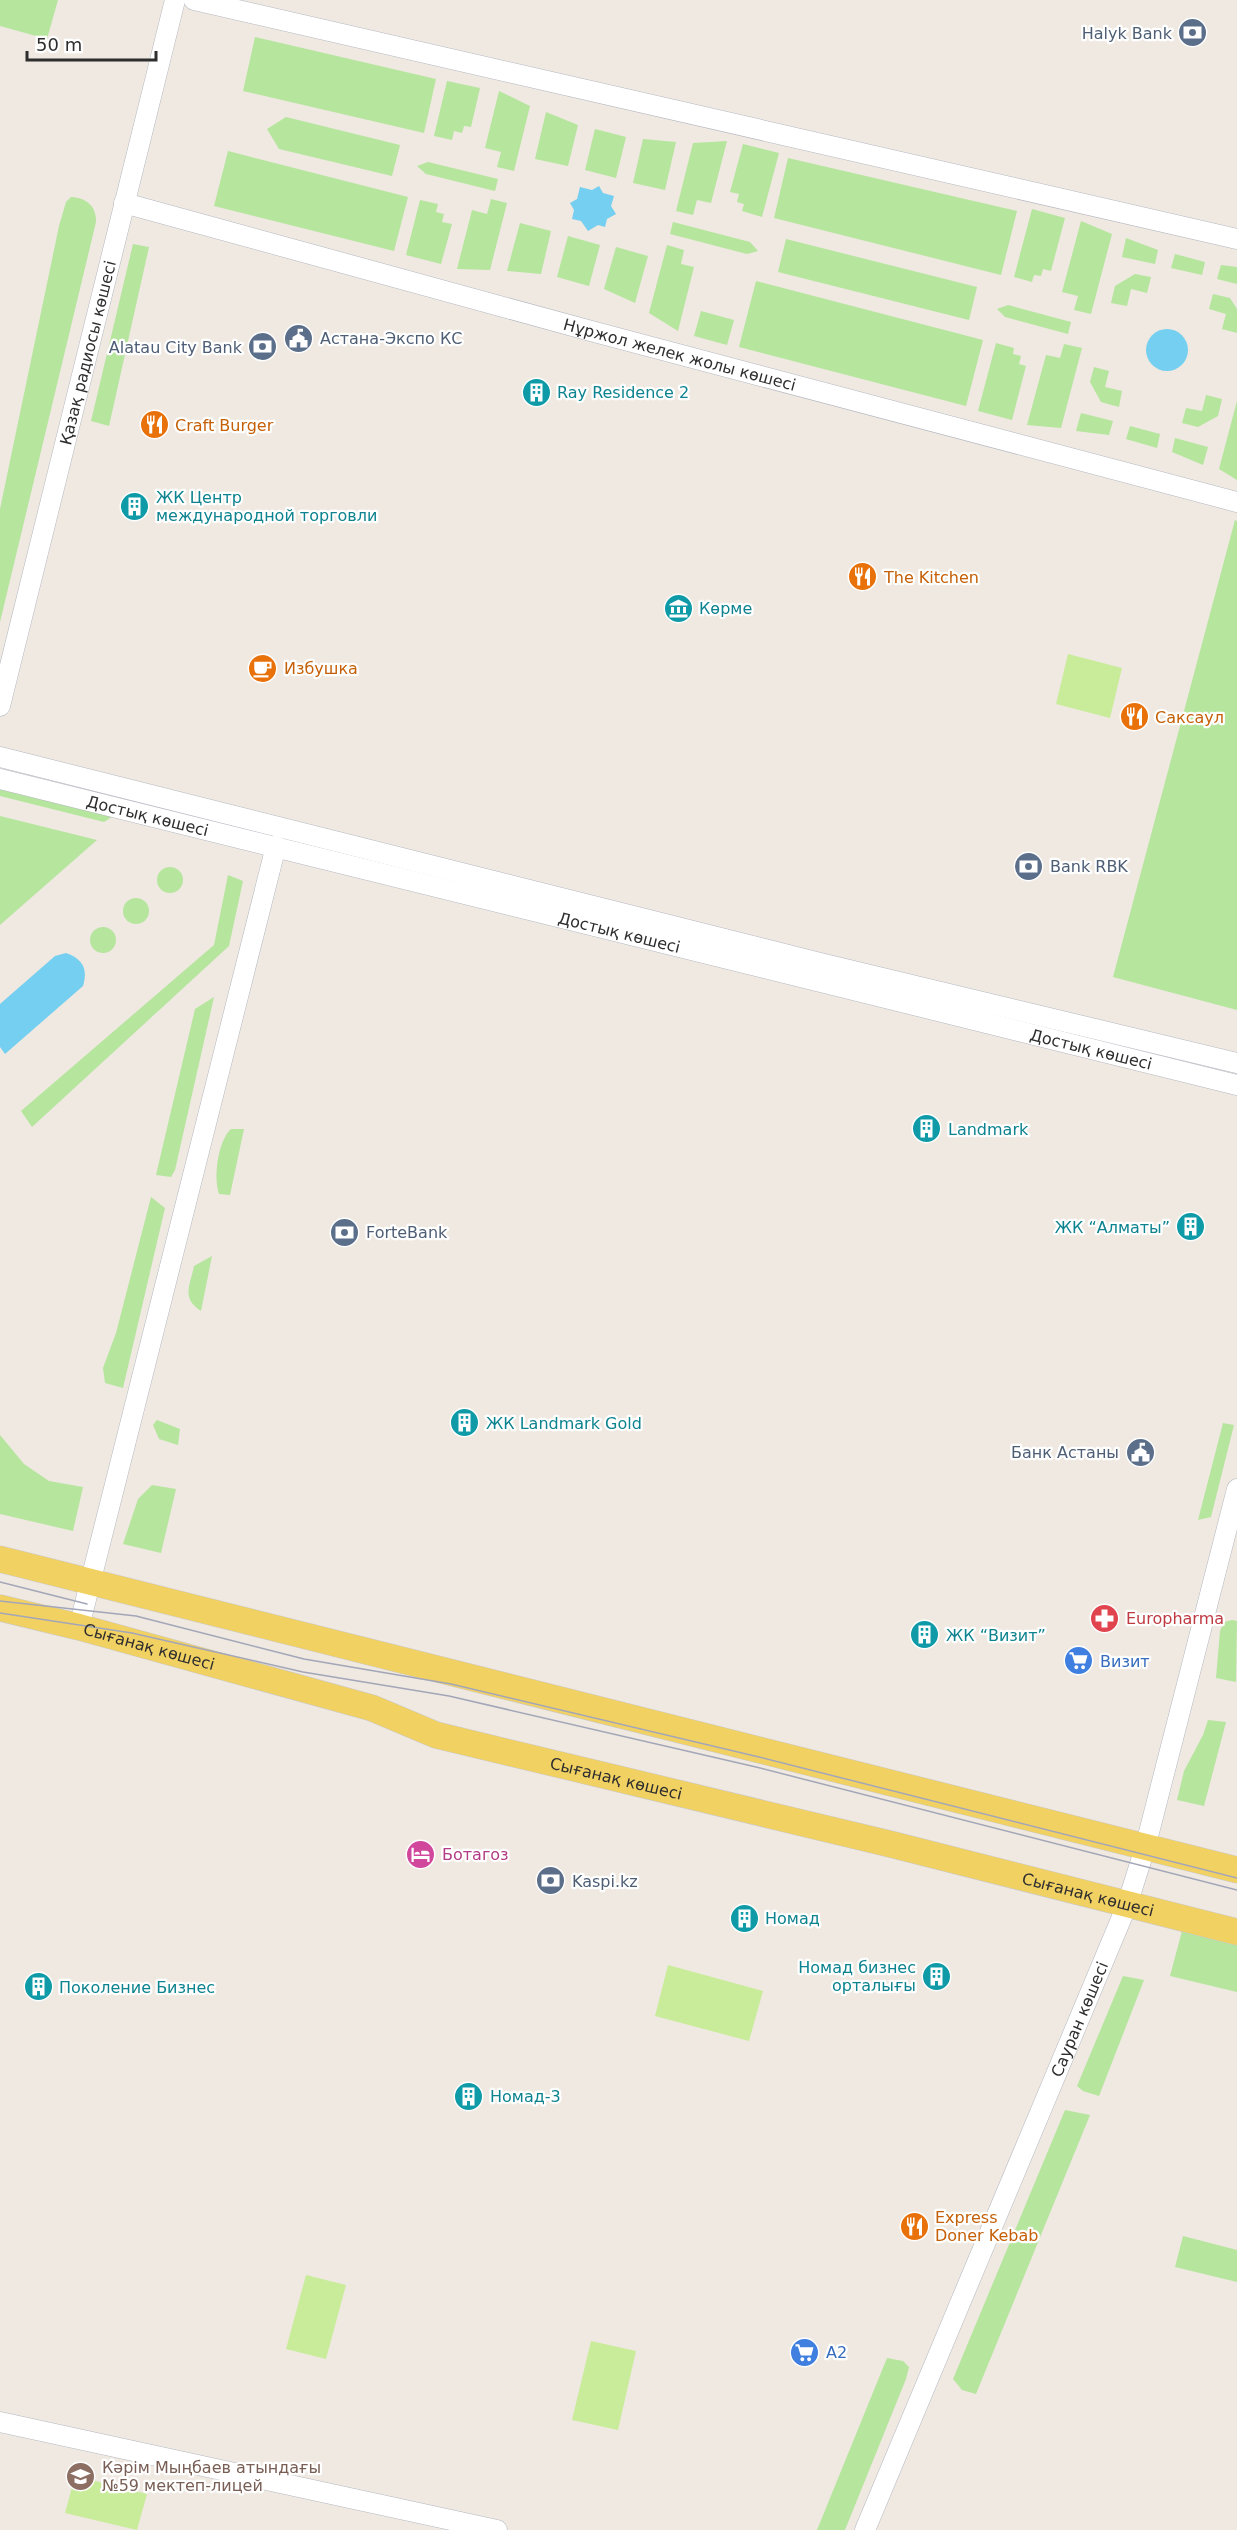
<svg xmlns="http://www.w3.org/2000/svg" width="1237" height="2530" viewBox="0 0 1237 2530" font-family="'DejaVu Sans',sans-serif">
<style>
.green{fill:#b6e59e}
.pitch{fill:#c9ec9a}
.water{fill:#75cff0}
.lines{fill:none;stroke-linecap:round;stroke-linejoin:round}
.minor-casing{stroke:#b4b7c1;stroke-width:21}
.major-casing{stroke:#c9c9c9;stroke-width:27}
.minor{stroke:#fff;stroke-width:20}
.major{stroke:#f2d163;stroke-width:26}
.tram{stroke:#a3a6b8;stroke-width:1.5}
.labels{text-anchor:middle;stroke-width:4.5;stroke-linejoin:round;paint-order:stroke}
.service-label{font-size:16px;fill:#4e5e75;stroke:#fff;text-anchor:start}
.street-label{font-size:16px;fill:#2e2e2e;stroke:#fff}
.culture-label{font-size:16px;fill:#0d838f;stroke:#fff;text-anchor:start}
.food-label{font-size:16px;fill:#c56008;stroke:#fff;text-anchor:start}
.health-label{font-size:16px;fill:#be3a42;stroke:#fff;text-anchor:start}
.shop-label{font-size:16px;fill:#366cbe;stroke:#fff;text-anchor:start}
.hotel-label{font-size:16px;fill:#b23c85;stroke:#fff;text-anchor:start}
.education-label{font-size:16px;fill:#785e54;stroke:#fff;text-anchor:start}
</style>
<rect width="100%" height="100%" fill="#efe9e1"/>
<!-- green -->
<g class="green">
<polygon points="0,0 58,0 47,39 0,26"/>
<polygon points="255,37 436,79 424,133 243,91"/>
<polygon points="447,81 480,88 471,127 464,126 462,133 454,131 452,140 434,136"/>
<polygon points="499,91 530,106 514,171 497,167 501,152 485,148"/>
<polygon points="546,112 578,125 568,166 535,159"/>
<polygon points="286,117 400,145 392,176 279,149 267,129"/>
<polygon points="595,129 626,137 616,178 585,170"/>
<polygon points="643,139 676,142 665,190 633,183"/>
<polygon points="727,141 711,203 697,200 693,215 676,211 693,143"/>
<polygon points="743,144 779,153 762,217 742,211 744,204 737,202 739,194 730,192"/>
<polygon points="228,151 408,197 394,251 214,206"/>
<polygon points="788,158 1017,211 1001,275 774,218"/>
<polygon points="428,162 498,179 495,191 426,174 417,166"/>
<path d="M71,197C87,198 96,206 96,222L0,622V509L59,226L66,202Z"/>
<polygon points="491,199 507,203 490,270 457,269 472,210 487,214"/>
<polygon points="420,200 438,204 436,212 444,214 442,222 452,224 441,264 406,255"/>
<polygon points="1032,209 1065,218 1051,271 1043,269 1041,276 1034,275 1032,282 1014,277"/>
<polygon points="1081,221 1112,234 1091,314 1074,310 1078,296 1062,292"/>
<polygon points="673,222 750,242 758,251 747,254 670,234"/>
<polygon points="520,223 551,231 541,274 507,271"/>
<polygon points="568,236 600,245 589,286 557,277"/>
<polygon points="1126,238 1158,250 1155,264 1122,257"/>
<polygon points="786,239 977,287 969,320 778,272"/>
<polygon points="133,244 149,247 109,426 91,421"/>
<polygon points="667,245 684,250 681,264 694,267 678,331 649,313"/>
<polygon points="616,247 648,256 635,303 604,289"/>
<polygon points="1175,254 1205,262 1202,275 1171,268"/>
<polygon points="1221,265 1237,267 1237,284 1217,279"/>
<polygon points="1135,274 1151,277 1147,293 1131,289 1127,306 1111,303 1115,286"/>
<polygon points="756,281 983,340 966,406 739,347"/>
<polygon points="1213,294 1230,298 1237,309 1237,333 1222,329 1226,314 1209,309"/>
<polygon points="1008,305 1071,322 1068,334 1005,317 997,309"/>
<polygon points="701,311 734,320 727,345 694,336"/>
<polygon points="996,343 1014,348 1013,354 1021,356 1019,364 1026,366 1012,420 978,411"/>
<polygon points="1064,344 1082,348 1061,428 1027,425 1046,355 1060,358"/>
<polygon points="1094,367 1109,371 1105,387 1122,391 1119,407 1101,402 1090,382"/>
<polygon points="1206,395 1222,399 1218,416 1198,427 1182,423 1186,408 1202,411"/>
<polygon points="1237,401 1237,480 1219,469"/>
<polygon points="1081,413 1113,421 1109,435 1076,431"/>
<polygon points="1130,426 1160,434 1157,448 1126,439"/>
<polygon points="1175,438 1208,447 1203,465 1172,452"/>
<polygon points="1235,520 1237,521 1237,1010 1113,977"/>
<polygon points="0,787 115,815 104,822 0,796"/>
<polygon points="0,816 97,840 0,925"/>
<circle cx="170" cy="880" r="13"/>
<polygon points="228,875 243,881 229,946 32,1127 21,1111 214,945"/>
<circle cx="136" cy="911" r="13"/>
<circle cx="103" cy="940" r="13"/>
<polygon points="214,997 175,1170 171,1177 156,1175 195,1009"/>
<path d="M231,1129H244L230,1195L219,1194C213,1177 218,1141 231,1129Z"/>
<polygon points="151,1197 165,1208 123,1388 105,1383 103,1368 116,1333"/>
<path d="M212,1256L201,1311C181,1298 190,1286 194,1266Z"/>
<polygon points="157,1420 180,1429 178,1445 159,1439 153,1425"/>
<polygon points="1223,1423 1234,1425 1211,1517 1198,1520"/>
<polygon points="0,1435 24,1464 49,1481 83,1487 73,1531 0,1514"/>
<polygon points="152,1485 176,1489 161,1553 123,1544 138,1499"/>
<polygon points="1232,1620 1237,1621 1236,1682 1216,1678 1220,1631 1224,1622"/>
<polygon points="1208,1720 1226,1722 1204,1806 1177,1800 1184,1771 1203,1735"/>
<polygon points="1182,1931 1237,1944 1237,1992 1170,1976"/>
<polygon points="1123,1976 1144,1980 1099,2096 1083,2091 1077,2086"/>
<polygon points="1065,2110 1090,2115 976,2394 962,2390 953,2379"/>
<polygon points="1183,2236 1237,2250 1237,2282 1175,2267"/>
<polygon points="887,2358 903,2361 909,2367 906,2379 845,2530 817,2530"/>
</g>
<!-- pitch -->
<g class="pitch">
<polygon points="1068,654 1122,668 1110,718 1056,704"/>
<polygon points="668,1965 763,1991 749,2041 655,2016"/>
<polygon points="306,2275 346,2285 326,2359 286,2349"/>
<polygon points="591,2341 636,2351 618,2430 572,2420"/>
<polygon points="75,2476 147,2494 137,2530 65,2513"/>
</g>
<!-- water -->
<g class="water">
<polygon points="599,186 603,193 614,196 611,206 616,214 607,219 605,227 598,225 588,231 581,221 572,219 574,210 570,203 577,199 580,187 592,190"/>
<circle cx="1167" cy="350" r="21"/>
<path d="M66,953C83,959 88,969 83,986L5,1054L0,1047V1004L55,956Z"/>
</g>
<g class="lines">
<defs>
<g id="minor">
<polyline points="194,0 1237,239"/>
<path id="s1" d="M124,203L591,331L1237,502"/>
<path id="s2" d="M0,706L175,0"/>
<polyline points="0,757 820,963 1237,1063"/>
<path id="s3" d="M0,779L1237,1085"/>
<polyline points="79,1627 276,846"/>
<polyline points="0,2422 497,2530"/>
<path id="s4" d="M865,2530L1127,1905L1145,1848L1237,1489"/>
</g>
<g id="major">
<polyline points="0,1559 1237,1870"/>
<path id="s5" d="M0,1608L79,1627L372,1708L436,1735L890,1844L1237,1932"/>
</g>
</defs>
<!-- minor casing -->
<use href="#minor" class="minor-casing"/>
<!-- major casing -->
<use href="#major" class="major-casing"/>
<!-- minor -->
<use href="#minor" class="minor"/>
<!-- major -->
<use href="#major" class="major"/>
<!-- tram -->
<g class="tram">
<polyline points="0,1582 87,1604"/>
<polyline points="0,1601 136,1616 304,1659 451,1684 759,1757 1237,1878"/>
<polyline points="0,1613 132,1633 303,1672 449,1696 756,1767 1237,1890"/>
</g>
</g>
<!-- icons -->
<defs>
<symbol id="bank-disc" viewBox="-11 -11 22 22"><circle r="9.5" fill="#5c6f8a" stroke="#fff"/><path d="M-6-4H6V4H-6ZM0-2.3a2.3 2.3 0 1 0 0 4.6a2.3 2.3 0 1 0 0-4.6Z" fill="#fff"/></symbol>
<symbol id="civic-disc" viewBox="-11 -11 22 22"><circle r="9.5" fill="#5c6f8a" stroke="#fff"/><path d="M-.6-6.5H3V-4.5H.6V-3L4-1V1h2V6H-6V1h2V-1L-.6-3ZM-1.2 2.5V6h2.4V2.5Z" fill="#fff"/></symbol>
<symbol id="building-disc" viewBox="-11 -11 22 22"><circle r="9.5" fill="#0f9aa8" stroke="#fff"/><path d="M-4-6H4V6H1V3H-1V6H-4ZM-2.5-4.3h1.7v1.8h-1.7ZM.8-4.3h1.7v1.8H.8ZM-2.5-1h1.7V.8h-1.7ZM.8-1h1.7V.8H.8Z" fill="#fff"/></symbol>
<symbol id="restaurant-disc" viewBox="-11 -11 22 22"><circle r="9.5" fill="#e8710a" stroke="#fff"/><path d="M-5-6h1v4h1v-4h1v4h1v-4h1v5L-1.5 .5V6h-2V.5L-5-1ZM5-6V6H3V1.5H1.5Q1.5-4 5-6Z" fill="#fff"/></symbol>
<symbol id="museum-disc" viewBox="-11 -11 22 22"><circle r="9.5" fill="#0f9aa8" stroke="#fff"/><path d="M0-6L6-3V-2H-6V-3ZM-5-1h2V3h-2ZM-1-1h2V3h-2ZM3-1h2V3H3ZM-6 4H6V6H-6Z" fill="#fff"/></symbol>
<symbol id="cafe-disc" viewBox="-11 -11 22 22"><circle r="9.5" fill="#e8710a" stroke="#fff"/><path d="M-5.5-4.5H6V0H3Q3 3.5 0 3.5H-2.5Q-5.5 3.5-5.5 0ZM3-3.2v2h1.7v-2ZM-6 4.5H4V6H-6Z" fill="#fff"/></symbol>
<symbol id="pharmacy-disc" viewBox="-11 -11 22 22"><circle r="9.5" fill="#e0444e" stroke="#fff"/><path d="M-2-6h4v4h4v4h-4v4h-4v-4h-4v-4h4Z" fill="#fff"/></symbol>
<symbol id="supermarket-disc" viewBox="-11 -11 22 22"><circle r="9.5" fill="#3f7fe0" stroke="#fff"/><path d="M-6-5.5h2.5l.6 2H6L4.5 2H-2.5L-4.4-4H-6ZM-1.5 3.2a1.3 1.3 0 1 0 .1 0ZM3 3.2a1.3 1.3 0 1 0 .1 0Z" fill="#fff"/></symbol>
<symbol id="hotel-disc" viewBox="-11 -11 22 22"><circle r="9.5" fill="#d1479c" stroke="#fff"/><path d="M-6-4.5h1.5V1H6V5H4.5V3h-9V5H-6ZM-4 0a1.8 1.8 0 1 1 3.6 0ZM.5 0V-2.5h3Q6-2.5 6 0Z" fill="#fff"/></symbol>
<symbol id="school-disc" viewBox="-11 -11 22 22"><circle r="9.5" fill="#8d6e63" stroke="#fff"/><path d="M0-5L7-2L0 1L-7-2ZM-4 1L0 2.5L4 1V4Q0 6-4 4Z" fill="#fff"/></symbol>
</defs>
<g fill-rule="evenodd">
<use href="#bank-disc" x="1176" y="16" width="33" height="33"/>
<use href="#civic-disc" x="282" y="322" width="33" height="33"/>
<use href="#bank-disc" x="246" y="330" width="33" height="33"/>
<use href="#building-disc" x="520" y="376" width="33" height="33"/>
<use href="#restaurant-disc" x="138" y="408" width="33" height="33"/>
<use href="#building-disc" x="118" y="490" width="33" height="33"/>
<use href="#restaurant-disc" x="846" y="560" width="33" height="33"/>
<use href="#museum-disc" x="662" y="592" width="33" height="33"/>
<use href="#cafe-disc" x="246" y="652" width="33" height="33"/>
<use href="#restaurant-disc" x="1118" y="700" width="33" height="33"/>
<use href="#bank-disc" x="1012" y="850" width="33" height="33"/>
<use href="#building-disc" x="910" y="1112" width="33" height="33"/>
<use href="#building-disc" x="1174" y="1210" width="33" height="33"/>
<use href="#bank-disc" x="328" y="1216" width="33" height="33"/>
<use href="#building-disc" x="448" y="1406" width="33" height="33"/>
<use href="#civic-disc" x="1124" y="1436" width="33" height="33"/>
<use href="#pharmacy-disc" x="1088" y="1602" width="33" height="33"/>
<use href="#building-disc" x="908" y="1618" width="33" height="33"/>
<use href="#supermarket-disc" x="1062" y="1644" width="33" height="33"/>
<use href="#hotel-disc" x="404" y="1838" width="33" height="33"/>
<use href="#bank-disc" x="534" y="1864" width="33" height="33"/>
<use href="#building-disc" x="728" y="1902" width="33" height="33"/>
<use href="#building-disc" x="920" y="1960" width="33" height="33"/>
<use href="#building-disc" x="22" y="1970" width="33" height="33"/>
<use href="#building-disc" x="452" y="2080" width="33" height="33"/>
<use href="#restaurant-disc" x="898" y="2210" width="33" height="33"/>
<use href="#supermarket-disc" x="788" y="2336" width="33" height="33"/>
<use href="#school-disc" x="64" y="2460" width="33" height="33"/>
</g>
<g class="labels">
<!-- service labels -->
<g class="service-label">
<text x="1172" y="39" text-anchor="end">Halyk Bank</text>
<text x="320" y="344">Астана-Экспо КС</text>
<text x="242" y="353" text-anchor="end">Alatau City Bank</text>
<text x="1050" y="872">Bank RBK</text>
<text x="366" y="1238">ForteBank</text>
<text x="1119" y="1458" text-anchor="end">Банк Астаны</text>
<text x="572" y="1887">Kaspi.kz</text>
</g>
<!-- street labels -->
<g class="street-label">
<text dy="6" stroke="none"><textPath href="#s2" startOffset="364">Қазақ радиосы көшесі</textPath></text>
<text dy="6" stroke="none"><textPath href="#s1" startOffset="576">Нұржол желек жолы көшесі</textPath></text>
<text dy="6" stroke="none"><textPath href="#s3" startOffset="152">Достық көшесі</textPath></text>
<text dy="6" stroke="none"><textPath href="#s3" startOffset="638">Достық көшесі</textPath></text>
<text dy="6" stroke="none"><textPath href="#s3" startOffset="1124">Достық көшесі</textPath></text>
<text dy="6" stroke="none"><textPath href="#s5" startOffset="154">Сығанақ көшесі</textPath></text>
<text dy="6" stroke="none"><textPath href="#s5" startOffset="640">Сығанақ көшесі</textPath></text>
<text dy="6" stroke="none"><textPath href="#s5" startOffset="1126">Сығанақ көшесі</textPath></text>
<text dy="6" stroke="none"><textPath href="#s4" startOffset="554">Сауран көшесі</textPath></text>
</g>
<!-- culture labels -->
<g class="culture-label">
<text x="557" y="398">Ray Residence 2</text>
<text x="156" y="503">ЖК Центр<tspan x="156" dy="18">международной торговли</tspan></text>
<text x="699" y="614">Көрме</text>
<text x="948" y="1135">Landmark</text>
<text x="1170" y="1233" text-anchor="end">ЖК “Алматы”</text>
<text x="486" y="1429">ЖК Landmark Gold</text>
<text x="946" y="1641">ЖК “Визит”</text>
<text x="765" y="1924">Номад</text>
<text x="916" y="1973" text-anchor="end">Номад бизнес<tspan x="916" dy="18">орталығы</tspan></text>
<text x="59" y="1993">Поколение Бизнес</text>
<text x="490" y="2102">Номад-3</text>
</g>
<!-- food labels -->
<g class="food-label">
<text x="175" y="431">Craft Burger</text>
<text x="884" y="583">The Kitchen</text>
<text x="284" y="674">Избушка</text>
<text x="1155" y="723">Саксаул</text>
<text x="935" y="2223">Express<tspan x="935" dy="18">Doner Kebab</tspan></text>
</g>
<!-- health labels -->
<g class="health-label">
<text x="1126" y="1624">Europharma</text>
</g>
<!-- shop labels -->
<g class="shop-label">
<text x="1100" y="1667">Визит</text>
<text x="826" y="2358">А2</text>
</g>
<!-- hotel labels -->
<g class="hotel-label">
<text x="442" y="1860">Ботагоз</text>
</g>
<!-- education labels -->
<g class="education-label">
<text x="102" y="2473">Кәрім Мыңбаев атындағы<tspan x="102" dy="18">№59 мектеп-лицей</tspan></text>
</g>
</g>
<!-- scale -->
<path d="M27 51v9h129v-9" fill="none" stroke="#2e2e2e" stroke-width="3"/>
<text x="36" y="51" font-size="18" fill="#2e2e2e" stroke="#ffffff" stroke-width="4.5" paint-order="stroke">50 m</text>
</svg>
